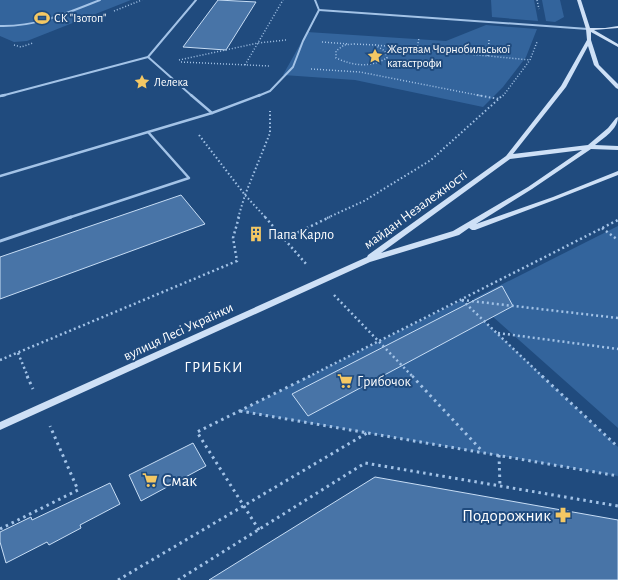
<svg xmlns="http://www.w3.org/2000/svg" width="618" height="580" viewBox="0 0 618 580" font-family="'Alegreya Sans',sans-serif">
<style>
.green{fill:#33649c}
.building{fill:#4874a7;stroke:#c7ddf5}
.lines{fill:none;stroke-linecap:round;stroke-linejoin:round}
.path-far3{stroke:#a3c3e7;stroke-width:1.5;stroke-dasharray:1 2;stroke-linecap:butt}
.path-far2{stroke:#a3c3e7;stroke-width:2;stroke-dasharray:1.5 2.5;stroke-linecap:butt}
.path-far1{stroke:#a3c3e7;stroke-width:2.5;stroke-dasharray:2 3;stroke-linecap:butt}
.path{stroke:#a3c3e7;stroke-width:3;stroke-dasharray:2.5 4;stroke-linecap:butt}
.service-far2{stroke:#a3c3e7;stroke-width:2}
.service-far1{stroke:#a3c3e7;stroke-width:2.5}
.service{stroke:#a3c3e7;stroke-width:3}
.secondary{fill:#cee0f6;fill-rule:evenodd}
.labels{text-anchor:middle;stroke-width:4;stroke-linejoin:round;paint-order:stroke}
.far-poi-label{font-size:12px;fill:#fff;stroke:#204b7e;text-anchor:start}
.street-label{font-size:14px;fill:#fff;stroke:#204b7e}
.poi-label{font-size:14px;fill:#fff;stroke:#204b7e;text-anchor:start}
.neighbourhood-label{font-size:15px;letter-spacing:1px;fill:#fff;stroke:#204b7e}
.near-poi-label{font-size:17px;fill:#fff;stroke:#204b7e;text-anchor:start}
</style>
<rect width="100%" height="100%" fill="#204b7e"/>
<!-- green -->
<g class="green">
<polygon points="0,0 131,0 27,41 14,42 0,36"/>
<polygon points="491,0 534,0 538,21 492,17"/>
<polygon points="542,0 560,0 564,17 555,22 546,21"/>
<polygon points="486,25 537,29 526,57 503,87 483,107 355,80 283,75 307,32 446,41"/>
<polygon points="618,226 618,428 473,299"/>
<polygon points="462,300 618,447 618,476 240,411"/>
</g>
<!-- building -->
<g class="building">
<polygon points="218,0 256,2 226,50 183,47"/>
<polygon points="181,195 205,224 0,299 0,257"/>
<polygon points="502,286 513,306 308,416 292,394"/>
<polygon points="193,443 206,466 141,501 129,475"/>
<polygon points="375,477 618,520 618,580 209,580"/>
<polygon points="110,483 120,504 80,525 81,528 49,545 47,542 6,563 0,542 0,532 31,517 32,520"/>
</g>
<g class="lines">
<!-- path-far3 -->
<g class="path-far3">
<polyline points="537,0 539,9"/>
<polyline points="114,11 142,0"/>
<polyline points="322,42 349,44"/>
<path d="M354,44L375,45L385,51L387,58C369,68 354,66 336,58V51L344,45Z"/>
<polyline points="14,45 21,47 33,43"/>
<polyline points="375,45 530,60"/>
<polyline points="417,49 419,38"/>
<polyline points="488,56 489,40"/>
<polyline points="179,60 258,43 286,40"/>
<polyline points="181,62 270,66"/>
<polyline points="245,65 283,0"/>
<polyline points="311,69 360,72 482,96"/>
<polyline points="503,96 530,60 537,42"/>
</g>
<!-- path-far2 -->
<g class="path-far2">
<polyline points="477,95 499,99"/>
<polyline points="199,135 245,195 266,218"/>
<polyline points="238,218 245,195 270,133 270,111"/>
<polyline points="327,218 364,201 431,160 503,95"/>
</g>
<!-- path-far1 -->
<g class="path-far1">
<polyline points="265,217 307,265"/>
<polyline points="602,228 618,240"/>
<polyline points="284,239 330,217"/>
<polyline points="334,295 413,377"/>
<polyline points="462,300 543,377"/>
<polyline points="462,300 618,318"/>
<polyline points="498,333 618,349"/>
<polyline points="18,353 28,377"/>
<polyline points="0,360 237,261 233,238 239,217"/>
<polyline points="308,377 618,220"/>
</g>
<!-- path -->
<g class="path">
<polyline points="27,376 33,389"/>
<polyline points="412,376 483,452"/>
<polyline points="542,376 618,447"/>
<polyline points="240,411 618,476"/>
<polyline points="499,455 500,487"/>
<polyline points="0,529 78,490 50,426"/>
<polyline points="259,530 197,432 310,376"/>
<polyline points="118,580 367,433"/>
<polyline points="178,580 365,463 618,506"/>
</g>
<!-- service-far2 -->
<g class="service-far2">
<polyline points="319,10 588,29"/>
<path d="M0,26C36,27 67,13 100,0"/>
<polyline points="148,57 192,96"/>
<polyline points="1,96 148,57 196,0"/>
<polyline points="258,96 270,91 293,67 303,41 319,10 315,0"/>
</g>
<!-- service-far1 -->
<g class="service-far1">
<polyline points="191,95 212,113 260,95"/>
<polyline points="0,96 5,95"/>
<polyline points="0,176 212,113"/>
<polyline points="68,218 189,178 148,132"/>
</g>
<!-- service -->
<polyline class="service" points="0,241 71,217"/>
<!-- secondary -->
<path class="secondary" d="M577,0H581L590,28H605L618,26V28L594,30L618,44V47L591,32V40L599,65L618,84V89L616,88L594,65L588,46L566,87L513,154L588,145L608,128L616,118L618,117C618,129 604,138 595,145L618,146V150L591,149L532,189L476,224L553,197L618,171V175L557,199L475,230H472L469,228L459,235L370,262L0,430V422L367,257L368,255L506,156L561,86L587,40L586,29ZM582,150L528,187L453,231L381,253L510,159Z"/>
</g>
<!-- icons -->
<defs>
<symbol id="stadium-bare" viewBox="-9 -9 18 18"><path d="M0-5a6.5 5 0 1 0 0 10a6.5 5 0 1 0 0-10ZM-3.5-1.8h7v3.6h-7Z" fill="#f4c864" stroke="#204b7e" stroke-width="2.5" paint-order="stroke"/></symbol>
<symbol id="sight-bare" viewBox="-9 -9 18 18"><path d="M0-6L1.8-2.2L6-1.7L2.9 1.2L3.7 5.4L0 3.3L-3.7 5.4L-2.9 1.2L-6-1.7L-1.8-2.2Z" fill="#f4c864" stroke="#204b7e" stroke-width="2.5" paint-order="stroke"/></symbol>
<symbol id="building-bare" viewBox="-9 -9 18 18"><path d="M-4-6H4V6H1V3H-1V6H-4ZM-2.5-4.3h1.7v1.8h-1.7ZM.8-4.3h1.7v1.8H.8ZM-2.5-1h1.7V.8h-1.7ZM.8-1h1.7V.8H.8Z" fill="#f4c864" stroke="#204b7e" stroke-width="2.5" paint-order="stroke"/></symbol>
<symbol id="supermarket-bare" viewBox="-9 -9 18 18"><path d="M-6-5.5h2.5l.6 2H6L4.5 2H-2.5L-4.4-4H-6ZM-1.5 3.2a1.3 1.3 0 1 0 .1 0ZM3 3.2a1.3 1.3 0 1 0 .1 0Z" fill="#f4c864" stroke="#204b7e" stroke-width="2.5" paint-order="stroke"/></symbol>
<symbol id="pharmacy-bare" viewBox="-9 -9 18 18"><path d="M-2-6h4v4h4v4h-4v4h-4v-4h-4v-4h4Z" fill="#f4c864" stroke="#204b7e" stroke-width="2.5" paint-order="stroke"/></symbol>
</defs>
<g fill-rule="evenodd">
<use href="#stadium-bare" x="31" y="7" width="22" height="22"/>
<use href="#sight-bare" x="364" y="45" width="22" height="22"/>
<use href="#sight-bare" x="131" y="71" width="22" height="22"/>
<use href="#building-bare" x="245" y="223" width="22" height="22"/>
<use href="#supermarket-bare" x="334" y="370" width="22" height="22"/>
<use href="#supermarket-bare" x="139" y="469" width="22" height="22"/>
<use href="#pharmacy-bare" x="552" y="504" width="22" height="22"/>
</g>
<g class="labels">
<!-- far-poi labels -->
<g class="far-poi-label">
<text x="54" y="22">СК "Ізотоп"</text>
<text x="387" y="53">Жертвам Чорнобильської<tspan x="387" dy="14">катастрофи</tspan></text>
<text x="154" y="86">Лелека</text>
</g>
<!-- street labels -->
<g class="street-label">
<text transform="translate(415 209) rotate(-36)" y="5">майдан Незалежності</text>
<text transform="translate(178 331) rotate(-25)" y="5">вулиця Лесі Українки</text>
</g>
<!-- poi labels -->
<g class="poi-label">
<text x="268" y="239">Папа Карло</text>
<text x="357" y="386">Грибочок</text>
</g>
<!-- neighbourhood labels -->
<g class="neighbourhood-label">
<text x="214" y="372">ГРИБКИ</text>
</g>
<!-- near-poi labels -->
<g class="near-poi-label">
<text x="162" y="486">Смак</text>
<text x="551" y="521" text-anchor="end">Подорожник</text>
</g>
</g>
</svg>
